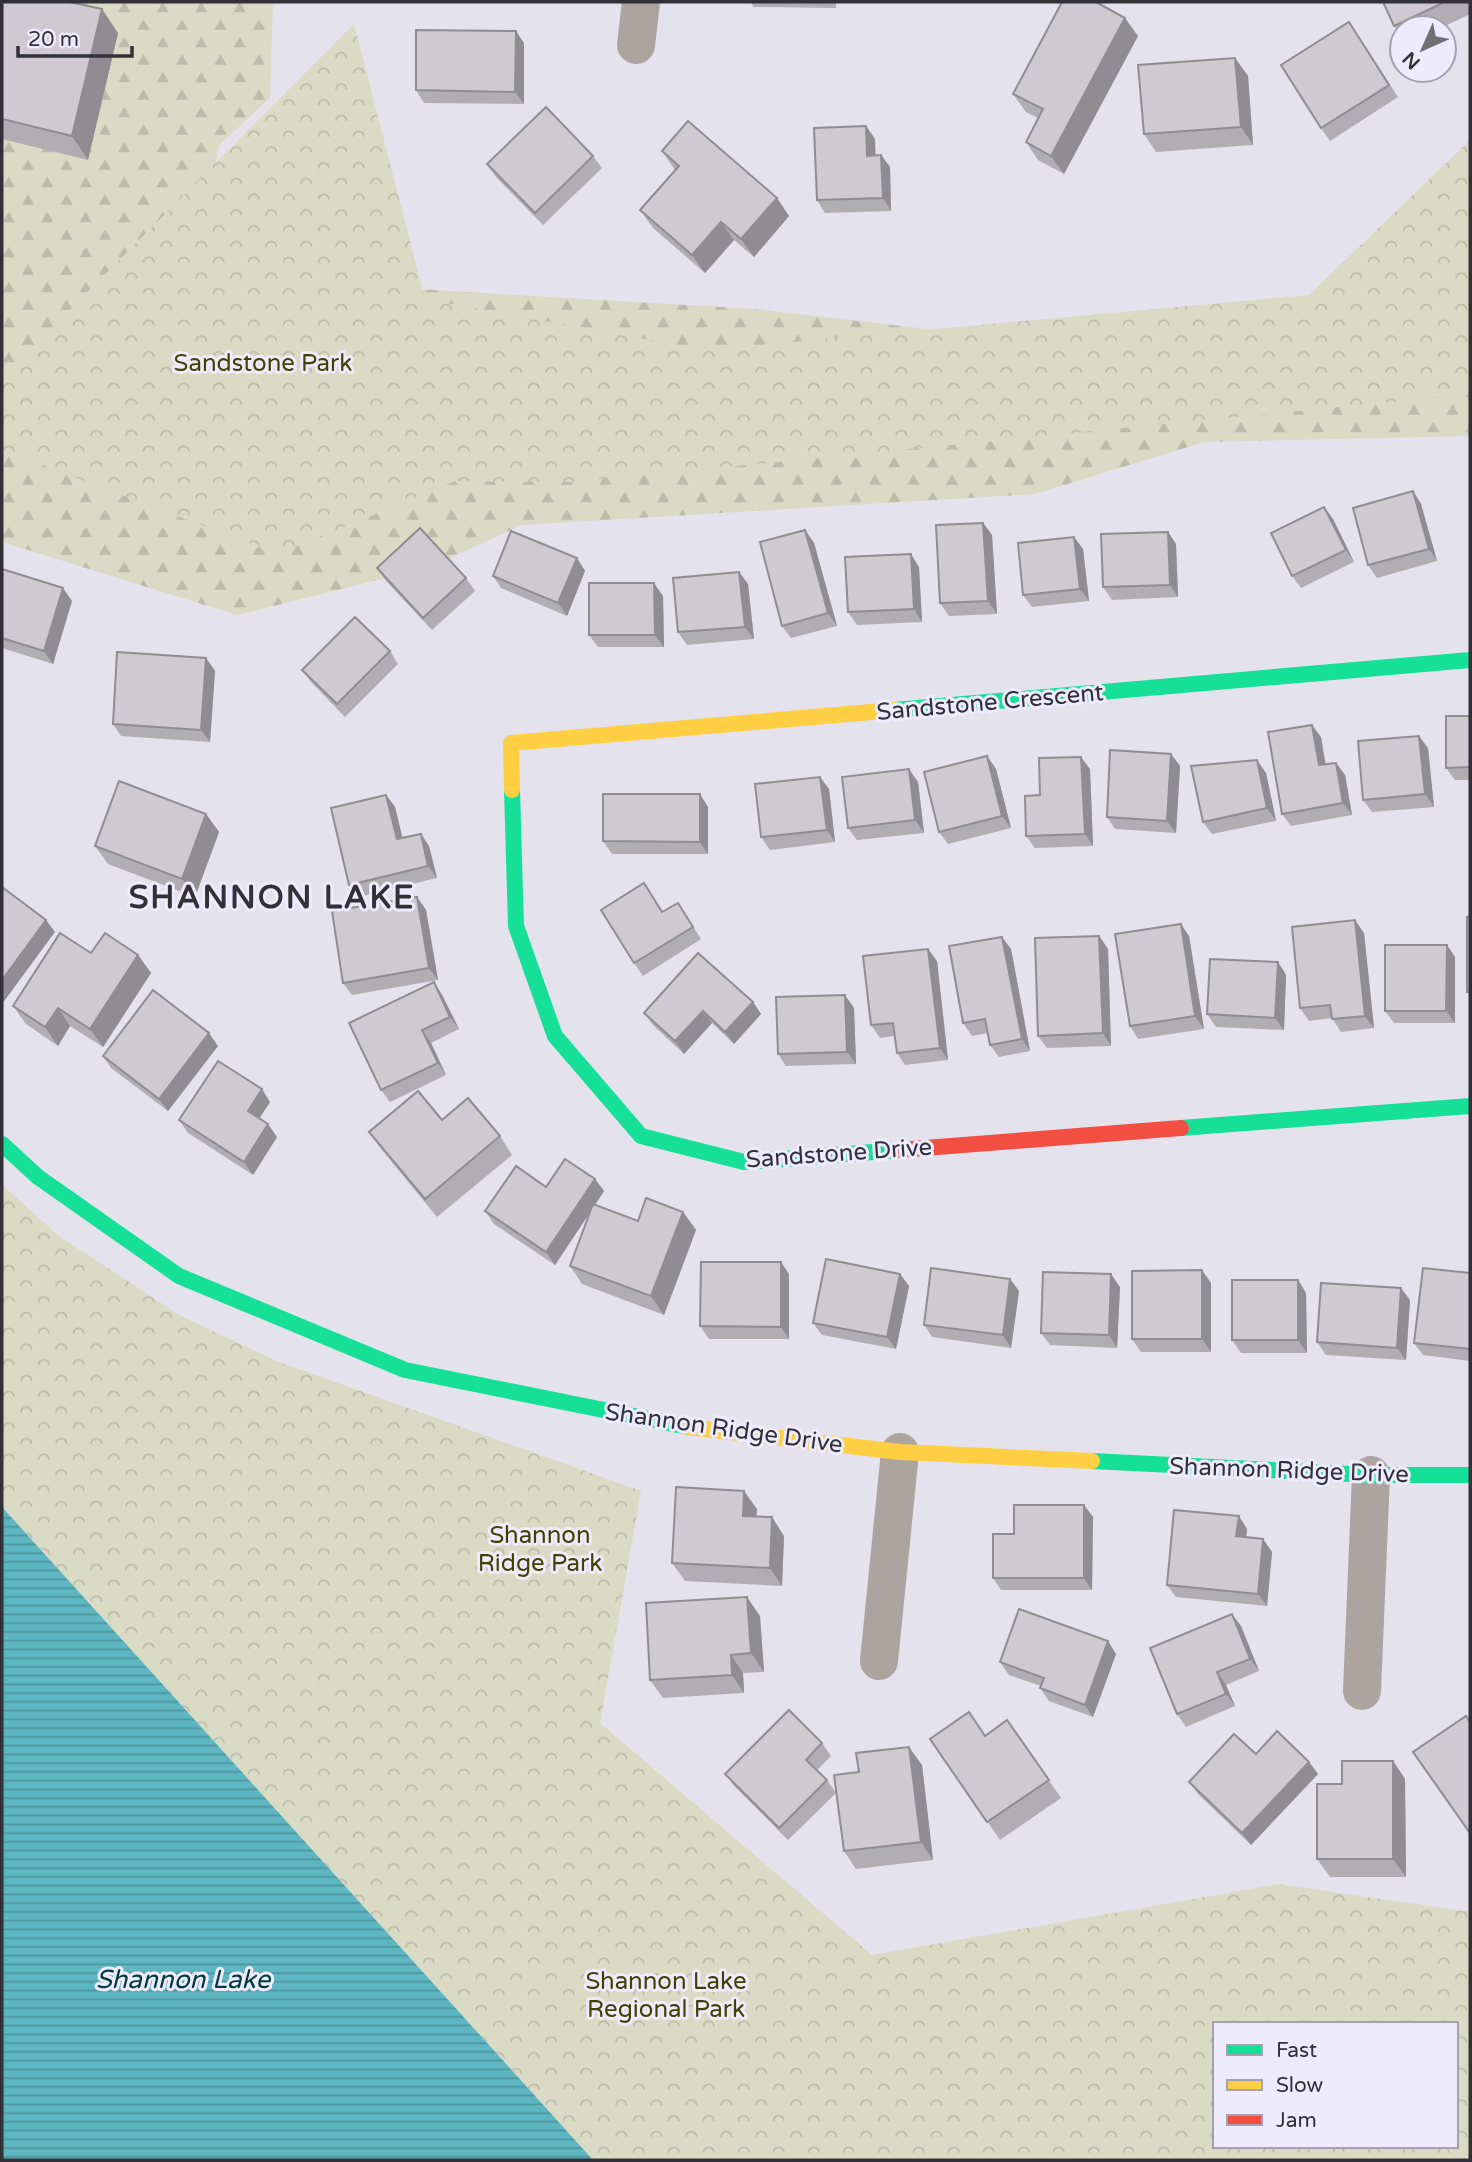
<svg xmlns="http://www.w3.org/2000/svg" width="1472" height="2162" viewBox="0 0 1472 2162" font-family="'Varela Round',sans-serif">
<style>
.forest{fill:url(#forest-firs)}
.park{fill:url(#park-crowns);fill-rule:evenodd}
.water{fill:url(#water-rules)}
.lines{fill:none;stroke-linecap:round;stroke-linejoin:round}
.street{stroke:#ada49f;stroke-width:38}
.fast{stroke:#16e098;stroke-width:16}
.slow{stroke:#ffcf43;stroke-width:16}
.jam{stroke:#f24e42;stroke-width:16}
.wall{fill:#b1aeb3}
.shaded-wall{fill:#908d92}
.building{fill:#cecad0;stroke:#908d92;stroke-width:2}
.labels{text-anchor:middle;stroke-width:6;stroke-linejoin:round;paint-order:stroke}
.park-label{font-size:24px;fill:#3f4302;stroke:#edebfd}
.street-label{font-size:24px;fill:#313137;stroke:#edebfd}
.water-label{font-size:26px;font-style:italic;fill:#013a3f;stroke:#edebfd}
.district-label{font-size:32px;font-weight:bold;letter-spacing:2px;fill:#313137;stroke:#edebfd}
</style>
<defs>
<pattern id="forest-firs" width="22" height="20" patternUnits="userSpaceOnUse" patternTransform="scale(1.75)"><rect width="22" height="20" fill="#d9dbc5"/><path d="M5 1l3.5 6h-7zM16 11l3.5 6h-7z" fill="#bbbcaa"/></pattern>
<pattern id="park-crowns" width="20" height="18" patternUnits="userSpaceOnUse" patternTransform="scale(1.75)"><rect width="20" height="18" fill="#d9dbc5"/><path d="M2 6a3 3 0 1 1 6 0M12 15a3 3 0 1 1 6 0" fill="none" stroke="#bbbcaa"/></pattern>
<pattern id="water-rules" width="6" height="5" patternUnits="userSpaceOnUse" patternTransform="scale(1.75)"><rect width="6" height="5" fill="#5db6c1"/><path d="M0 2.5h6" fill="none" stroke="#4d959e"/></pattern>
</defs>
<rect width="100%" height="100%" fill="#e4e2ec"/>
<!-- forest -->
<polygon class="forest" points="2,2 273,2 270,98 219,145 210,196 297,282 755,309 1161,356 1470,237 1470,436 1204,442 1035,494 522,525 430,567 237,615 2,542"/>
<!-- park -->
<g class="park">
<polygon points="354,24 425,299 704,350 1309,295 1470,140 1470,394 574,482 455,481 278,554 2,450 2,378"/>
<path d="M2,1185L60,1237L181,1316L279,1362L641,1491L600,1723L872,1955L1279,1884L1470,1912V2160H593L2,1507ZM1215,2024H1456V2146H1215Z"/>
</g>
<!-- water -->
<polygon class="water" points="2,1507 593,2160 2,2160"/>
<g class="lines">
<!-- street -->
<g class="street">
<polyline points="636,45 641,2"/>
<polyline points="879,1661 900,1452"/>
<polyline points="1362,1691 1371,1475"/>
</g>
<!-- fast -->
<g class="fast">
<polyline points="894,710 1470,660"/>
<polyline points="512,790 516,926 555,1036 641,1136 744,1162 899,1150"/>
<polyline points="1181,1128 1470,1106"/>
<polyline points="2,1144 38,1177 179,1276 405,1370 688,1427"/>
<polyline points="1092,1461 1371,1475 1470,1475"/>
</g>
<!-- slow -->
<g class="slow">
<polyline points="512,790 511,743 894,710"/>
<polyline points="688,1427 900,1452 1092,1461"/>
</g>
<!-- jam -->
<polyline class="jam" points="899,1150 1181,1128"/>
</g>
<!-- wall -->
<g class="wall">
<polygon points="2,2 118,33 88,160 2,139"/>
<polygon points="750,2 836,2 836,8 754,7"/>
<polygon points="1383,2 1470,2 1470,14 1441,28 1402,28 1402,37 1394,26"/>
<polygon points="1349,22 1398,97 1330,141 1321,128"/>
<polygon points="1138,36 1064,174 1038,160 1026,142 1038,118 1026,112 1013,94"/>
<polygon points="524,43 524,104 424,103 416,90"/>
<polygon points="1235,58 1248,76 1253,145 1156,152 1144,134"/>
<polygon points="866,126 875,139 875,155 881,155 890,167 891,211 825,213 817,200"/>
<polygon points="662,151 777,198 789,216 754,257 734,240 705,273 653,228 640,210 675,170"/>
<polygon points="593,156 602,168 543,225 496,177 487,164"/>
<polygon points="1413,491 1421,504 1437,561 1377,578 1368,565"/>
<polygon points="1324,507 1333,519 1354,562 1301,588 1292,576"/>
<polygon points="983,523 992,535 997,614 949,616 940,603"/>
<polygon points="805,530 814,543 837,626 791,638 782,626"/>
<polygon points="1168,532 1176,544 1178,597 1112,600 1103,587"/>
<polygon points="1074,537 1083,549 1089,601 1032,607 1023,595"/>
<polygon points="577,558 585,571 567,616 501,588 493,576"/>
<polygon points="919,567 922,622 857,625 848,612"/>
<polygon points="377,568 466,578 475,591 432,630 386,581"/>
<polygon points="2,569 72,601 53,664 2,648"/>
<polygon points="739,572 748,584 754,639 687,645 678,632"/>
<polygon points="663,596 664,647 598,647 589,635"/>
<polygon points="390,651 398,664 345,717 311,682 302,670"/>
<polygon points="206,658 215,671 210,742 121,736 113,724"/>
<polygon points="1470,716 1470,780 1455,780 1446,768"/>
<polygon points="1321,737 1325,765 1336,763 1345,775 1352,815 1291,826 1282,814"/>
<polygon points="1428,748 1434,807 1372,812 1363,800"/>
<polygon points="1171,754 1180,766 1176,833 1115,829 1107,817"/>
<polygon points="987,756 996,769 1011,828 948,844 939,832"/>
<polygon points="1090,769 1093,846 1035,848 1026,836 1040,795"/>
<polygon points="1266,773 1276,821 1212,834 1203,822"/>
<polygon points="918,782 924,833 857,840 848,828"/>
<polygon points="829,789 835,842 770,850 761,837"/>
<polygon points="386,795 395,807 402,838 429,846 437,878 358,897 349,885"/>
<polygon points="708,807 708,854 612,854 603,841"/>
<polygon points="206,814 219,832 195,897 108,864 95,846"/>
<polygon points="653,896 663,912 678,903 701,939 643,976 634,963"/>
<polygon points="417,897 426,910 438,980 352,995 343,983"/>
<polygon points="1364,933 1374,1028 1341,1032 1332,1018 1309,1021 1300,1008"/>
<polygon points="1099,936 1108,949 1111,1046 1047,1048 1038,1036"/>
<polygon points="1189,936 1204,1029 1138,1039 1130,1026"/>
<polygon points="1447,945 1455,957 1455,1023 1394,1023 1385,1011"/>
<polygon points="1011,949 1030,1051 999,1057 990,1045 988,1033 972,1036 963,1023"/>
<polygon points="91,953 138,955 151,973 103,1047 70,1026 58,1046 26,1024 13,1006"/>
<polygon points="937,961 948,1060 905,1065 897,1053 894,1036 880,1038 871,1025"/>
<polygon points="1278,962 1286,975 1284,1030 1216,1027 1207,1014"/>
<polygon points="434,982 442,995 459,1029 431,1043 446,1075 390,1102 381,1090"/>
<polygon points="753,1002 761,1014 734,1044 712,1023 684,1054 653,1025 644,1013"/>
<polygon points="854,1008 856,1064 786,1066 778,1054"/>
<polygon points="218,1046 168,1111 111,1068 103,1056"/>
<polygon points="270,1102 259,1119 277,1137 253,1175 188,1133 179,1120"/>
<polygon points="442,1120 500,1136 512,1155 437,1217 382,1150 369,1132"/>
<polygon points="595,1179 604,1191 595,1205 638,1221 683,1212 696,1230 664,1315 582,1284 570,1266 589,1214 555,1265 494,1224 485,1211 546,1187"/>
<polygon points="1470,1273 1470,1361 1423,1355 1414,1343"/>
<polygon points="789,1274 789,1339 709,1339 700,1326"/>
<polygon points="900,1274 909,1286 896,1349 822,1335 813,1323"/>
<polygon points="1010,1279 1019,1291 1011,1348 932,1337 924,1325"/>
<polygon points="1298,1280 1306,1293 1307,1353 1241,1353 1232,1340"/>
<polygon points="1211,1283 1211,1352 1141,1352 1132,1339"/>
<polygon points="1120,1287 1117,1348 1050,1345 1041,1333"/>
<polygon points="1410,1300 1406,1360 1326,1355 1317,1342"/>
<polygon points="1084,1505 1093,1517 1092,1590 1001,1590 993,1578 1014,1534"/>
<polygon points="757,1509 756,1517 784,1536 782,1586 685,1581 672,1563"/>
<polygon points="1247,1529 1246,1537 1263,1539 1272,1552 1267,1606 1176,1597 1167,1585"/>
<polygon points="760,1616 764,1672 743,1673 744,1693 663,1698 650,1680"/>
<polygon points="1241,1626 1259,1671 1226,1685 1235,1706 1186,1727 1177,1714"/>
<polygon points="1116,1654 1093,1717 1049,1701 1040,1688 1041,1686 1009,1675 1000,1662"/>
<polygon points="1007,1720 1061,1798 1000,1840 930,1739 985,1736"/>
<polygon points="822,1743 831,1756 817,1770 827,1780 836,1793 788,1840 734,1786 725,1774"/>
<polygon points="1256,1754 1309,1762 1318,1774 1251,1845 1198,1794 1189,1782"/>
<polygon points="1393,1761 1405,1779 1406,1877 1330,1877 1317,1859 1342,1784"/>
<polygon points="922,1765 933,1860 856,1869 844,1851 859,1772"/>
</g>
<!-- shaded-wall -->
<g class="shaded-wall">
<polygon points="102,9 118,33 88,160 72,136"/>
<polygon points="1125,18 1138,36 1064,174 1051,156"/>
<polygon points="516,31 524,43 524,104 515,92"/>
<polygon points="1235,58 1248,76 1253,145 1241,127"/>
<polygon points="866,126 875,139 876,168 867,156"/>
<polygon points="881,155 890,167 891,211 883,198"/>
<polygon points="777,198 789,216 754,257 741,239"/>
<polygon points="721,222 734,240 705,273 692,255"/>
<polygon points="1413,491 1421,504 1437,561 1429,549"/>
<polygon points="1324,507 1333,519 1354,562 1346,550"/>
<polygon points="983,523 992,535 997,614 988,601"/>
<polygon points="805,530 814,543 837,626 828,613"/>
<polygon points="1168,532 1176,544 1178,597 1170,585"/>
<polygon points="1074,537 1083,549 1089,601 1080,589"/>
<polygon points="911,554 919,567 922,622 914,609"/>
<polygon points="577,558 585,571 567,616 558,603"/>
<polygon points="739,572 748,584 754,639 745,627"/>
<polygon points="654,583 663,596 664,647 655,635"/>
<polygon points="63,588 72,601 53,664 44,651"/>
<polygon points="206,658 215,671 210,742 201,730"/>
<polygon points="1312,725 1321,737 1328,778 1319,765"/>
<polygon points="1419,736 1428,748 1434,807 1425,794"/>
<polygon points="1171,754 1180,766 1176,833 1167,821"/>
<polygon points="987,756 996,769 1011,828 1002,816"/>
<polygon points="1081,757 1090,769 1093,846 1085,834"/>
<polygon points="1257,760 1266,773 1276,821 1267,808"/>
<polygon points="1336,763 1345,775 1352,815 1343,803"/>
<polygon points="909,769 918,782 924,833 915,820"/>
<polygon points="820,777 829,789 835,842 827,830"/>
<polygon points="700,794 708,807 708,854 700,842"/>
<polygon points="386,795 395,807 406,852 397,839"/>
<polygon points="206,814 219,832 195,897 182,879"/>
<polygon points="421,834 429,846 437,878 428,866"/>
<polygon points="417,897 426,910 438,980 429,968"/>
<polygon points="46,920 55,932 2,1004 2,980"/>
<polygon points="1355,920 1364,933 1374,1028 1365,1016"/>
<polygon points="1181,924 1189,936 1204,1029 1195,1016"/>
<polygon points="1099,936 1108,949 1111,1046 1103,1033"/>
<polygon points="1002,937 1011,949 1030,1051 1022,1039"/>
<polygon points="1447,945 1455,957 1455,1023 1446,1011"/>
<polygon points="928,949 937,961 948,1060 940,1048"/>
<polygon points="138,955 151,973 103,1047 90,1029"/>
<polygon points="1278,962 1286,975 1284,1030 1275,1018"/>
<polygon points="434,982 442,995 459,1029 450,1017"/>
<polygon points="845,995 854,1008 856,1064 847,1052"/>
<polygon points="753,1002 761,1014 734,1044 725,1032"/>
<polygon points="58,1008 70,1026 58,1046 45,1027"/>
<polygon points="703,1011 712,1023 684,1054 675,1041"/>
<polygon points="422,1030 431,1043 446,1075 438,1063"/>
<polygon points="209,1033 218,1046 168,1111 159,1099"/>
<polygon points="262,1089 270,1102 256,1123 248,1111"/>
<polygon points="268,1124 277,1137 253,1175 244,1162"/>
<polygon points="595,1179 604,1191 555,1265 546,1252"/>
<polygon points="683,1212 696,1230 664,1315 651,1296"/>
<polygon points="781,1262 789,1274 789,1339 781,1327"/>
<polygon points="1202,1270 1211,1283 1211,1352 1202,1339"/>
<polygon points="900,1274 909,1286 896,1349 887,1337"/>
<polygon points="1111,1274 1120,1287 1117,1348 1109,1335"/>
<polygon points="1010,1279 1019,1291 1011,1348 1003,1335"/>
<polygon points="1298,1280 1306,1293 1307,1353 1298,1340"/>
<polygon points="1401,1288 1410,1300 1406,1360 1397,1348"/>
<polygon points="744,1491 757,1509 755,1534 743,1516"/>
<polygon points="1084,1505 1093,1517 1092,1590 1084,1578"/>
<polygon points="1239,1516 1247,1529 1245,1549 1236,1536"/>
<polygon points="772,1517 784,1536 782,1586 770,1568"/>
<polygon points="1263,1539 1272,1552 1267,1606 1258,1594"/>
<polygon points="747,1597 760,1616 764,1672 751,1653"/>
<polygon points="1232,1614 1241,1626 1259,1671 1250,1659"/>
<polygon points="1108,1641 1116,1654 1093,1717 1085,1705"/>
<polygon points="731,1655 743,1673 744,1693 732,1675"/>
<polygon points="1217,1672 1226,1685 1235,1706 1226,1694"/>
<polygon points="909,1747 922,1765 933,1860 921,1842"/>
<polygon points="1393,1761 1405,1779 1406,1877 1393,1859"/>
<polygon points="1309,1762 1318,1774 1251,1845 1242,1833"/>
</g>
<!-- building -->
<g class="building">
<polygon points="2,2 70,2 102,9 72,136 2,119"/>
<polygon points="1062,2 1096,2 1125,18 1051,156 1026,142 1043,109 1013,94"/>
<polygon points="1383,2 1445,2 1394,26"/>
<polygon points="1349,22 1389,85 1321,128 1281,65"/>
<polygon points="416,30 516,31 515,92 416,90"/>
<polygon points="1235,58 1241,127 1144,134 1138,65"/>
<polygon points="546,107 593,156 535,213 487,164"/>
<polygon points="688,121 777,198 741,239 721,222 692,255 640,210 679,166 662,151"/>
<polygon points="866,126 867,156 881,155 883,198 817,200 814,128"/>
<polygon points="1413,491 1429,549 1368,565 1353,508"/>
<polygon points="1324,507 1346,550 1292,576 1271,533"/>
<polygon points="983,523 988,601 940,603 936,525"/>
<polygon points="420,528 466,578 423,618 377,568"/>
<polygon points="805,530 828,613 782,626 760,542"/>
<polygon points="511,531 577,558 558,603 493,576"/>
<polygon points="1168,532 1170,585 1103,587 1101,534"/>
<polygon points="1074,537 1080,589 1023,595 1018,543"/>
<polygon points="911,554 914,609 848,612 845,557"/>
<polygon points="2,569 63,588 44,651 2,638"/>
<polygon points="739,572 745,627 678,632 673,578"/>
<polygon points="589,583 654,583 655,635 589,635"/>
<polygon points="355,617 390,651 337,704 302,670"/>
<polygon points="117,652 206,658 201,730 113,724"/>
<polygon points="1446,716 1470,716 1470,767 1446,768"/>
<polygon points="1312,725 1319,765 1336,763 1343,803 1282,814 1268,732"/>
<polygon points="1419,736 1425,794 1363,800 1358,741"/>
<polygon points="1110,750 1171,754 1167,821 1107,817"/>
<polygon points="987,756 1002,816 939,832 924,772"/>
<polygon points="1081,757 1085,834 1026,836 1025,796 1040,795 1039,758"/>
<polygon points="1257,760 1267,808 1203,822 1191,766"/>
<polygon points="909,769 915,820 848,828 842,777"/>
<polygon points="820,777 827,830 761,837 755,784"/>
<polygon points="119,781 206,814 182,879 95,846"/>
<polygon points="603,794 700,794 700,842 603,841"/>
<polygon points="386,795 397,839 421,834 428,866 349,885 331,808"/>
<polygon points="644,883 662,912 678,903 693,927 634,963 601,910"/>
<polygon points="2,887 46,920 2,980"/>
<polygon points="417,897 429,968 343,983 332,911"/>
<rect x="1467" y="917" width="3" height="75"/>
<polygon points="1355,920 1365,1016 1332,1019 1330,1005 1300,1008 1292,927"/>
<polygon points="1181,924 1195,1016 1130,1026 1115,934"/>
<polygon points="60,933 91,953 105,933 138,955 90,1029 58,1008 45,1027 13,1006"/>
<polygon points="1099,936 1103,1033 1038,1036 1035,938"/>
<polygon points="1002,937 1022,1039 990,1045 985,1019 963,1023 949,946"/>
<polygon points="1385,945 1447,945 1446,1011 1385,1011"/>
<polygon points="928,949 940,1048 897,1053 893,1023 871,1025 863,956"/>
<polygon points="698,953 753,1002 725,1032 703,1011 675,1041 644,1013"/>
<polygon points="1210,959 1278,962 1275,1018 1207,1014"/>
<polygon points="434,982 450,1017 422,1030 438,1063 381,1090 349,1023"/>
<polygon points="153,990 209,1033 159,1099 103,1056"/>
<polygon points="845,995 847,1052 778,1054 776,997"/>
<polygon points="218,1061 262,1089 248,1111 268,1124 244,1162 179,1120"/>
<polygon points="418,1091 442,1120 468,1098 500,1136 425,1199 369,1132"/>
<polygon points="565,1159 595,1179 546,1252 485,1211 516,1166 546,1187"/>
<polygon points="646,1198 683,1212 651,1296 570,1266 593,1204 638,1221"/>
<polygon points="826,1259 900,1274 887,1337 813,1323"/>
<polygon points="701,1262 781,1262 781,1327 700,1326"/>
<polygon points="931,1268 1010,1279 1003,1335 924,1325"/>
<polygon points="1423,1268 1470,1273 1470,1349 1414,1343"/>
<polygon points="1202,1270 1202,1339 1132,1339 1132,1271"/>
<polygon points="1043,1272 1111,1274 1109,1335 1041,1333"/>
<rect x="1232" y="1280" width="66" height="60"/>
<polygon points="1321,1283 1401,1288 1397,1348 1317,1342"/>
<polygon points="676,1487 744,1491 743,1516 772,1517 770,1568 672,1563"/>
<polygon points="1014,1505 1084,1505 1084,1578 993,1578 993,1534 1014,1534"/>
<polygon points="1174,1510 1239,1516 1236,1536 1263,1539 1258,1594 1167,1585"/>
<polygon points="747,1597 751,1653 731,1655 732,1675 650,1680 646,1603"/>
<polygon points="1019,1609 1108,1641 1085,1705 1040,1688 1044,1678 1000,1662"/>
<polygon points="1232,1614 1250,1659 1217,1672 1226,1694 1177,1714 1150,1648"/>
<polygon points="789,1710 822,1743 806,1760 827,1780 779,1828 725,1774"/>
<polygon points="969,1712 985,1736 1007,1720 1049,1780 987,1822 930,1739"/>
<polygon points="1466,1716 1470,1722 1470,1833 1413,1752"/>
<polygon points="1277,1731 1309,1762 1242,1833 1189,1782 1234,1734 1256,1754"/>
<polygon points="909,1747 921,1842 844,1851 834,1775 859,1772 856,1753"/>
<polygon points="1342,1761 1393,1761 1393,1859 1317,1859 1317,1784 1342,1784"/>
</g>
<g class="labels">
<!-- park labels -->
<g class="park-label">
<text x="263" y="371">Sandstone Park</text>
<text x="540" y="1543">Shannon<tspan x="540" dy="28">Ridge Park</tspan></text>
<text x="666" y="1989">Shannon Lake<tspan x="666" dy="28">Regional Park</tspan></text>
</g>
<!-- street labels -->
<g class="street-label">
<text transform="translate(990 702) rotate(-5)" y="8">Sandstone Crescent</text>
<text transform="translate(839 1153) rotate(-4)" y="8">Sandstone Drive</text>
<text transform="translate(724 1428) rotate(8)" y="8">Shannon Ridge Drive</text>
<text transform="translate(1289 1470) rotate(2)" y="8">Shannon Ridge Drive</text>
</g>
<!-- water labels -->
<g class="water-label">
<text x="183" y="1988">Shannon Lake</text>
</g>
<!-- district labels -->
<g class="district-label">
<text x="272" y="908">SHANNON LAKE</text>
</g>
</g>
<!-- border -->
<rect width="1472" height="2162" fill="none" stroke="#313137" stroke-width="7"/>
<!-- legend -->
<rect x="1213" y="2022" width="245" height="126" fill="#edebfd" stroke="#a2a1ae" stroke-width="2"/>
<rect x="1227" y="2045" width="35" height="10" fill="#16e098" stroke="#a2a1ae" stroke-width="2"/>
<text x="1276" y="2057" font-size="21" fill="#313137">Fast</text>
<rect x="1227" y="2080" width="35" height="10" fill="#ffcf43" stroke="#a2a1ae" stroke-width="2"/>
<text x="1276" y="2092" font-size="21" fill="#313137">Slow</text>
<rect x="1227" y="2115" width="35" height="10" fill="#f24e42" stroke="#a2a1ae" stroke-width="2"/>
<text x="1276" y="2127" font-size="21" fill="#313137">Jam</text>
<!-- north arrow -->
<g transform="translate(1423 49) rotate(225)"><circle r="33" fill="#edebfd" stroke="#a2a1ae" stroke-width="2"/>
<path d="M0-5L12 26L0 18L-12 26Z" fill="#706f76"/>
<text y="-10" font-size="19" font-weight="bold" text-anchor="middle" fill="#313137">N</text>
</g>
<!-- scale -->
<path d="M18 46v10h114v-10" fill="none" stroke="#313137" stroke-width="3.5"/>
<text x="28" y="46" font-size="21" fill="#313137" stroke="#edebfd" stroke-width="5" paint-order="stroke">20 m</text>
</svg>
